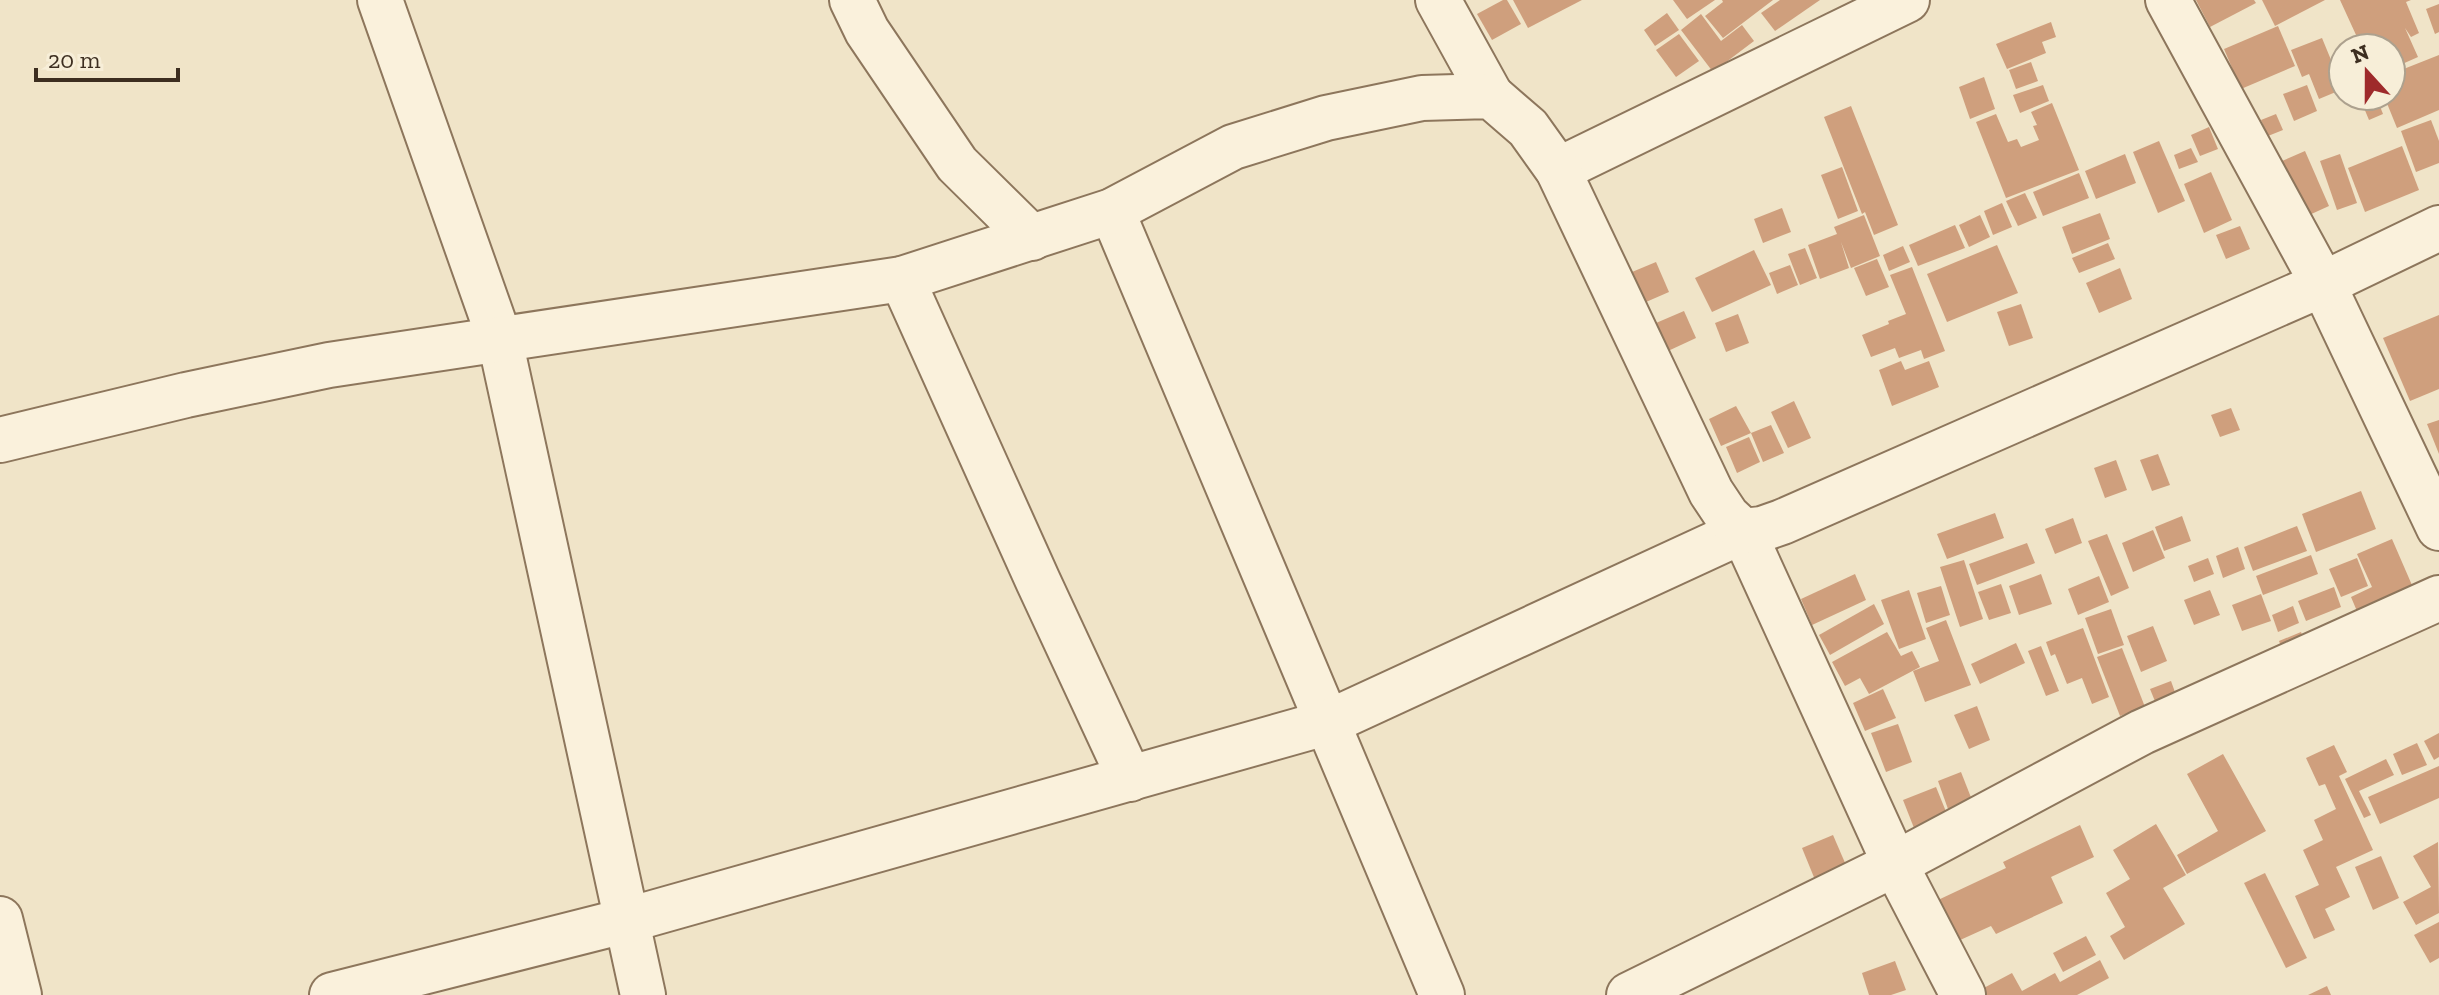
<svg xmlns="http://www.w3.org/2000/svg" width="2439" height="995" viewBox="0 0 2439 995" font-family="'Zilla Slab',serif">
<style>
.building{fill:#cf9f7d}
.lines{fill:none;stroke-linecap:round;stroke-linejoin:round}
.minor-casing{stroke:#8d765c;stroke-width:48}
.tertiary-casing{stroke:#8d765c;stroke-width:48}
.minor{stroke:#faf1dc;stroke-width:44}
.tertiary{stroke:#faf1dc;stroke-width:44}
</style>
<rect width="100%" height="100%" fill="#f0e4c8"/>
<!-- building -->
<g class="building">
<polygon points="1503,0 1507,0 1521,24 1492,40 1477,14"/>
<polygon points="1513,0 1582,0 1528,28"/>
<polygon points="1673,0 1715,0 1687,19"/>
<polygon points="1722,0 1773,0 1723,38 1705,16 1723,2"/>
<polygon points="1780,0 1820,0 1775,31 1761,13"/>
<polygon points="2196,0 2254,0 2256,3 2210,27"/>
<polygon points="2262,0 2325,0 2275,26"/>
<polygon points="2340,0 2411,0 2406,2 2419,33 2411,37 2405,28 2418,57 2391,69 2391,48 2362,48"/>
<polygon points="2439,4 2439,32 2435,34 2426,9"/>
<polygon points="1667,13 1679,30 1655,46 1644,30"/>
<polygon points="1701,14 1721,41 1742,25 1754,41 1713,72 1681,30"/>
<polygon points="2051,22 2056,37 2042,42 2046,53 2007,69 1996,44"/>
<polygon points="2278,26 2295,66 2241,89 2224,49"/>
<polygon points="1679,34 1699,61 1676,77 1656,50"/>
<polygon points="2322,38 2343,89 2319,99 2309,74 2302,77 2291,50"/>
<polygon points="2343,53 2343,77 2335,56"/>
<polygon points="2439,55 2439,110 2397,128 2384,96 2391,96 2391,74"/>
<polygon points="2031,62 2038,81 2016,89 2009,70"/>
<polygon points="1984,77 1995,109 1970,119 1959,87"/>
<polygon points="2043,85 2049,101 2020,113 2013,95"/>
<polygon points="2307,85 2317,111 2294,121 2283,94"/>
<polygon points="2359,96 2376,96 2383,114 2369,120"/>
<polygon points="2052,103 2079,170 2006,198 1976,122 1996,114 2008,142 2017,139 2021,147 2039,140 2033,126 2037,125 2031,112"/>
<polygon points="1851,106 1898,225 1874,235 1865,212 1862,214 1824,117"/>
<polygon points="2276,114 2283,130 2268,136 2261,120"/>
<polygon points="2431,120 2439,141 2439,163 2416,172 2401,131"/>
<polygon points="2209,127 2218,149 2200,156 2191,135"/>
<polygon points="2159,141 2185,201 2158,213 2133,152"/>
<polygon points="2402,146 2419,190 2365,212 2348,168"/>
<polygon points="2191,148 2198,162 2179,169 2174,155"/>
<polygon points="2305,151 2329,206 2307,216 2282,161"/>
<polygon points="2125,154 2136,183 2096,199 2085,171"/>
<polygon points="2340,154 2357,203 2337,210 2320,161"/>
<polygon points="1842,167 1858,211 1838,219 1821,175"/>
<polygon points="2211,172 2232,220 2204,233 2184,184"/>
<polygon points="2079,173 2089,198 2043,216 2033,192"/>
<polygon points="2025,193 2037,218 2018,226 2006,201"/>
<polygon points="2002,203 2012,227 1993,235 1984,211"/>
<polygon points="1782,208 1791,232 1763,243 1754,219"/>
<polygon points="2100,213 2110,239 2072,254 2062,227"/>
<polygon points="1864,215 1880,256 1851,268 1841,242 1849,268 1820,279 1808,245 1837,234 1834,227"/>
<polygon points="1980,215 1990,237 1969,247 1959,225"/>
<polygon points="1955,225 1965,248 1918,266 1909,245"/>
<polygon points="2240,226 2250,249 2226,259 2216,235"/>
<polygon points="2108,243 2115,259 2079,273 2072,258"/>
<polygon points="1997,245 2018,293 1947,322 1927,274"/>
<polygon points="1903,246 1910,262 1889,271 1883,255"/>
<polygon points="1805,248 1817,278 1800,285 1788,254"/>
<polygon points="1754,250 1771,285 1712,312 1695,278"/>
<polygon points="1877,259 1889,287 1866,296 1854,268"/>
<polygon points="1656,262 1669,292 1646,302 1632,272"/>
<polygon points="1790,265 1798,285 1777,294 1769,273"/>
<polygon points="1912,267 1945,351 1924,359 1921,350 1899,358 1895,348 1871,357 1862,335 1889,324 1888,321 1906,314 1890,275"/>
<polygon points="2120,268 2132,299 2099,313 2086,283"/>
<polygon points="2021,304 2033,338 2009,346 1997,312"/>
<polygon points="1684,311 1696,338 1668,351 1656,323"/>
<polygon points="1738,314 1749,343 1726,352 1715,323"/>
<polygon points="2439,315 2439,389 2410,401 2383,338"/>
<polygon points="1901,361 1905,370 1929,361 1939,387 1892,406 1879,370"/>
<polygon points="1794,401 1811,438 1788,448 1771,412"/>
<polygon points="1736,406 1751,433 1771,425 1784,453 1763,462 1751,433 1721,446 1709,419"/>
<polygon points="2231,408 2240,430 2220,437 2211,415"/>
<polygon points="2439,420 2439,454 2427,424"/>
<polygon points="1749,437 1760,462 1737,473 1726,447"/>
<polygon points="2158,454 2170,485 2152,491 2140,460"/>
<polygon points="2116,460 2127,490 2105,498 2094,468"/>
<polygon points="2361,491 2376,529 2316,552 2302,514"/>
<polygon points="1995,513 2004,538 1947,559 1937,534"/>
<polygon points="2182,516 2191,541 2164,551 2155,527"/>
<polygon points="2073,518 2082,543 2055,554 2045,529"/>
<polygon points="2297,526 2307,551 2253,571 2244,547"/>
<polygon points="2153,530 2165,558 2133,572 2122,543"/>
<polygon points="2107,534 2129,588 2111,596 2088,541"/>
<polygon points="2392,539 2418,599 2362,623 2351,597 2372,587 2357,554"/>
<polygon points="2027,543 2035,563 1977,585 1969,564"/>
<polygon points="2238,547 2245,569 2223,578 2216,556"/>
<polygon points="2311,555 2318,574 2263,595 2256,576"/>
<polygon points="2208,558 2214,574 2194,582 2188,566"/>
<polygon points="2357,558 2368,586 2341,597 2329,569"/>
<polygon points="1964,560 1983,619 1960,627 1940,567"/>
<polygon points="1855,574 1866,600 1812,625 1801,599"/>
<polygon points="2041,574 2052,604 2019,615 2009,586"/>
<polygon points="2099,576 2109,602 2078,615 2068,589"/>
<polygon points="2001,584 2011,613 1989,620 1978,592"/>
<polygon points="1941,586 1950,615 1926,623 1917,593"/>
<polygon points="2334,587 2341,607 2306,621 2298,601"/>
<polygon points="1909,590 1926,639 1899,649 1881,600"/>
<polygon points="2210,590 2220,615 2194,625 2184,600"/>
<polygon points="2261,594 2271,621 2242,631 2232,605"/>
<polygon points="1874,604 1884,624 1830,655 1819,635"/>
<polygon points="2293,606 2299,623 2278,632 2272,615"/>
<polygon points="2111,609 2124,645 2098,654 2085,618"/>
<polygon points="1946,620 1971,685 1925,702 1913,671 1939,661 1926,628"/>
<polygon points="2153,626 2167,661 2141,672 2127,636"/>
<polygon points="2083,628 2109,697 2092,704 2082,678 2067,684 2055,654 2051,656 2046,642"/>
<polygon points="1887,632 1901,656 1912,651 1920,667 1869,694 1860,678 1845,686 1832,662"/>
<polygon points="2301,632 2307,648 2285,656 2279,641"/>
<polygon points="2016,643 2025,663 1980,684 1971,664"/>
<polygon points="2041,646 2059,691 2046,696 2028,651"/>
<polygon points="2122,648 2145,707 2120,716 2097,657"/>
<polygon points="2171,681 2181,709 2161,716 2150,689"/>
<polygon points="1883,689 1896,718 1865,731 1853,703"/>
<polygon points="1977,706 1990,740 1969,749 1954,715"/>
<polygon points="1898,724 1912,762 1886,772 1871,733"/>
<polygon points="2439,733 2439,757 2434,760 2424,741"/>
<polygon points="2417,743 2427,765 2402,775 2393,754"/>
<polygon points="2334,745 2347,772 2339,776 2373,850 2336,867 2350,897 2325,909 2335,930 2314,939 2295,896 2319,885 2303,850 2323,840 2314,820 2336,809 2325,784 2319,786 2306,758"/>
<polygon points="2223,754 2266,831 2187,874 2177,855 2218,831 2187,774"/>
<polygon points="2386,759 2394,775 2359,791 2371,815 2364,818 2345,779"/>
<polygon points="2439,766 2439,798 2380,824 2368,797"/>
<polygon points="1961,772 1972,800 1948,809 1938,781"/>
<polygon points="1936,787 1947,814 1914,828 1903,800"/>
<polygon points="2156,824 2186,875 2163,888 2185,924 2124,960 2110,936 2125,927 2106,893 2130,879 2113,850"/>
<polygon points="2080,825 2094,857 2051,877 2063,903 1996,934 1991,926 1958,941 1938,900 2006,868 2003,862"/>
<polygon points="1833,835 1852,879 1820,892 1802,848"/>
<polygon points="2438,842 2439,913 2416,925 2403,902 2431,887 2413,856"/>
<polygon points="2381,856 2399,898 2373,910 2355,867"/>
<polygon points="2265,873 2307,958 2286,968 2244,883"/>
<polygon points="2439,922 2439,958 2430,963 2414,935"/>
<polygon points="2086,936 2096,955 2063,972 2053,953"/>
<polygon points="2100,960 2109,978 2077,995 1983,995 1980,990 2012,973 2022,991 2055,973 2060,982"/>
<polygon points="1895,961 1906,990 1891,995 1869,995 1862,973"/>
<polygon points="2327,986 2331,995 2308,995"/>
</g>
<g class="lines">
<defs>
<g id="minor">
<polyline points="380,0 500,340 643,995"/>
<polyline points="852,0 867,31 957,164 1032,238"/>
<polyline points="1438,0 1491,96"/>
<polyline points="2168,0 2323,284 2439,528"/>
<polyline points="1558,170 1907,0"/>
<polyline points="1112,211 1442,995"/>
<polyline points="902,279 1038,581 1130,779"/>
<polyline points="0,919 19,995"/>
<polyline points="332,995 628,920 1329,722 1743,531 1895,864 1963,995"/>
<polyline points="1629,995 1895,864 2142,732 2439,598"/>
</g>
<polyline id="tertiary" points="0,440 186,395 329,365 902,279 1112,211 1233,147 1326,118 1422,98 1491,96 1528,128 1558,170 1711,492 1727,516 1743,531 1762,529 1782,522 2323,284 2439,228"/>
</defs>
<!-- minor casing -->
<use href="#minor" class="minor-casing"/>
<!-- tertiary casing -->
<use href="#tertiary" class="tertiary-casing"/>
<!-- minor -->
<use href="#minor" class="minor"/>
<!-- tertiary -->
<use href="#tertiary" class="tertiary"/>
</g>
<!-- north arrow -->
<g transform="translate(2367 72) rotate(339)"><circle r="38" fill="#f7eed8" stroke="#ada18e" stroke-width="2"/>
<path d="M0-6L14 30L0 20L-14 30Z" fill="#9e2a2b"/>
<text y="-12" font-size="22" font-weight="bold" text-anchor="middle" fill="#3d2e20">N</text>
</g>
<!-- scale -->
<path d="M36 68v12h142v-12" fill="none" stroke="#3d2e20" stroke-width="4"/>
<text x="48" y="68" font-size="24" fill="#3d2e20" stroke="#f7eed8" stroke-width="6" paint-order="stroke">20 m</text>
</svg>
